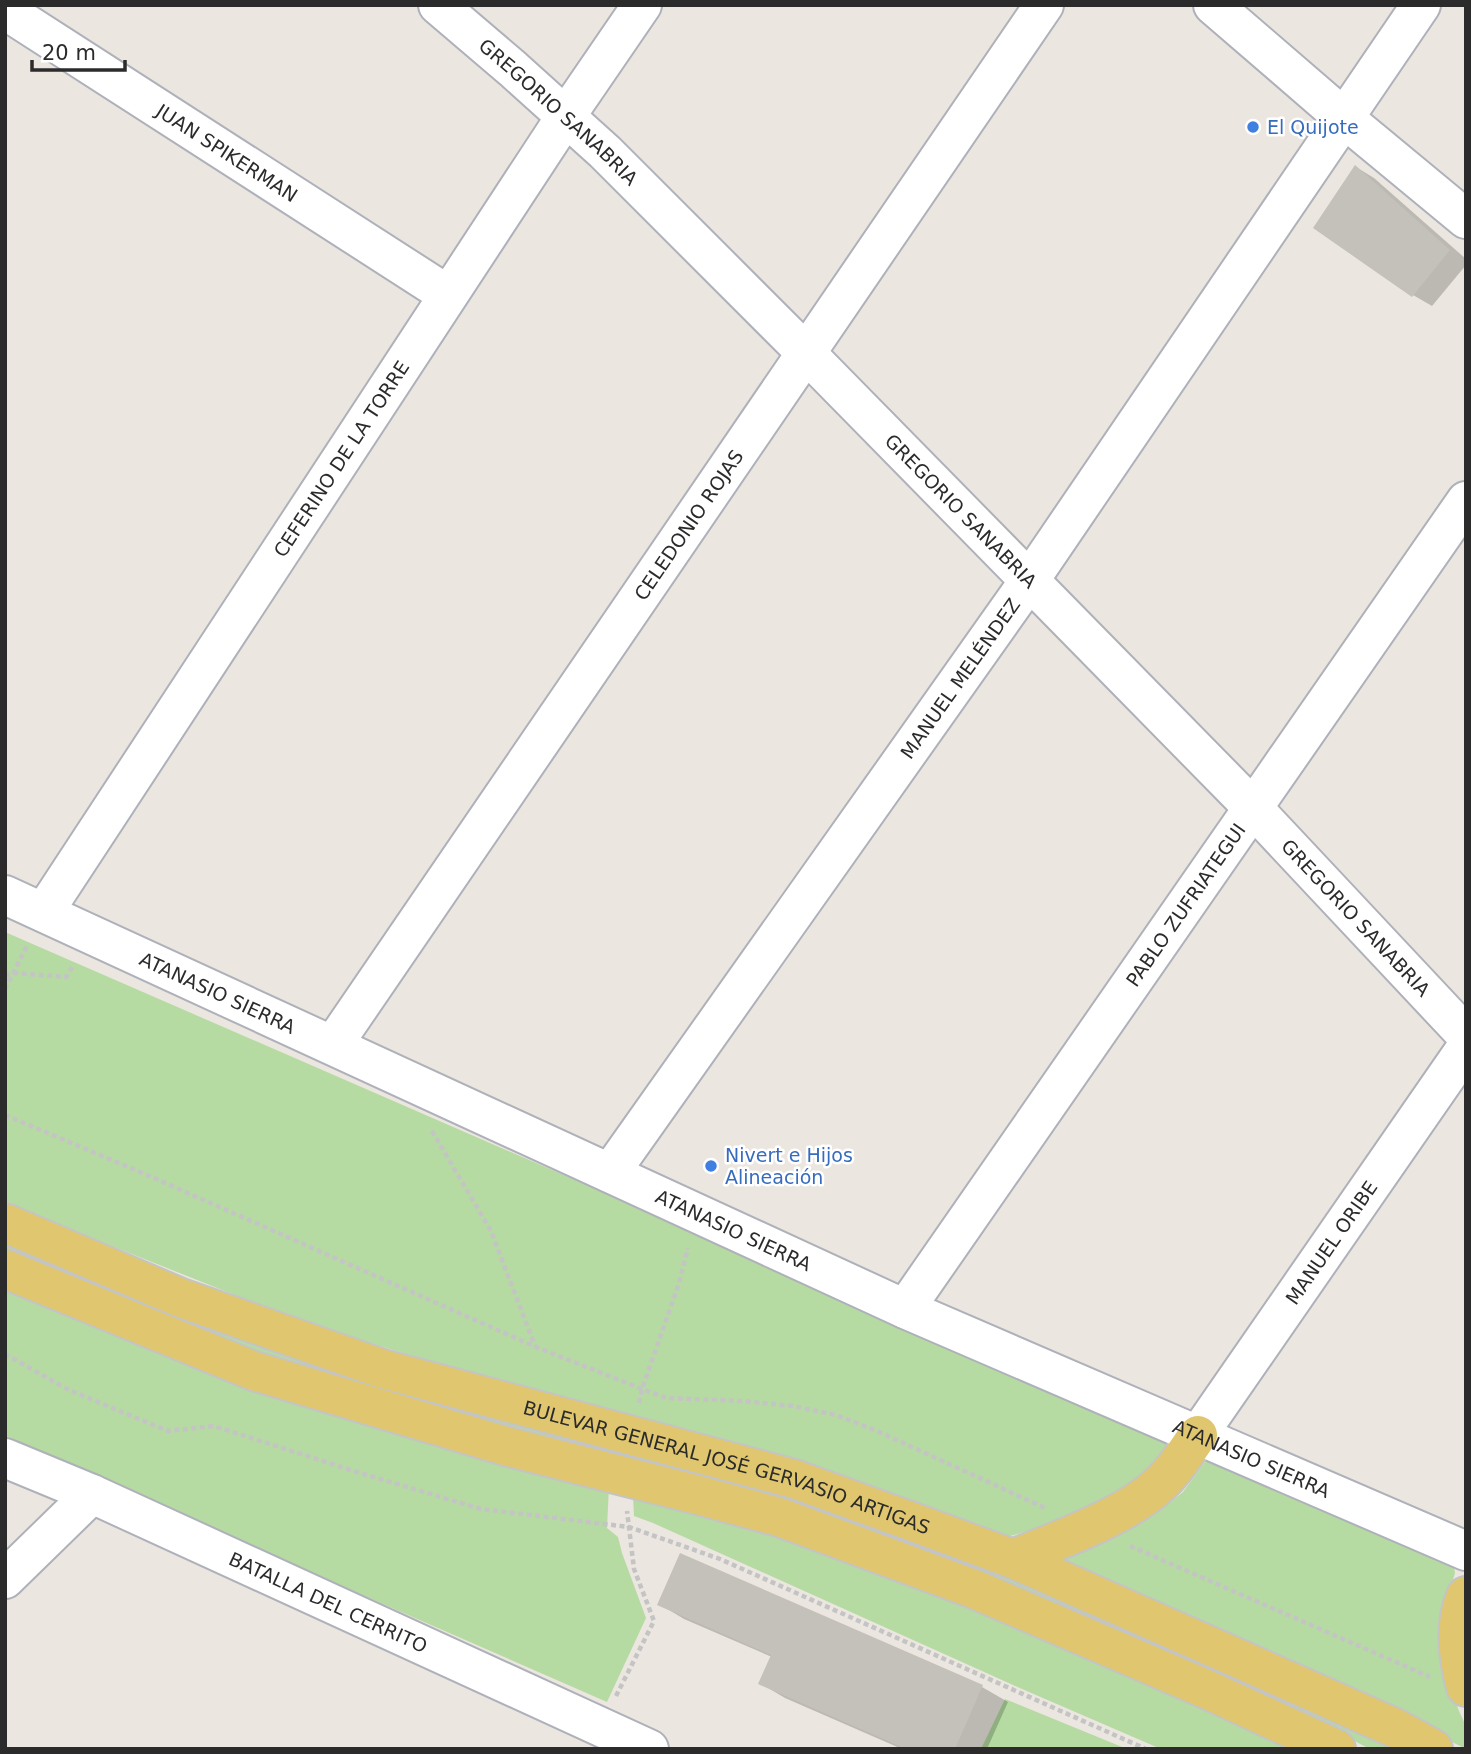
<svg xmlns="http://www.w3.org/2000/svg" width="1471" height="1754" viewBox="0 0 1471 1754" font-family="'DejaVu Sans',sans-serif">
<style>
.green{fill:#b5dba2}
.shadow{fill:#0003}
.building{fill:#c4c0ba}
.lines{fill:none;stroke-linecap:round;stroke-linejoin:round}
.minor-casing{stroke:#afb1ba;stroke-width:42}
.major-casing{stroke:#c4c4c4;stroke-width:42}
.path{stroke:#c4c4c4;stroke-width:4.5;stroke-dasharray:5 3.5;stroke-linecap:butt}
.minor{stroke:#fff;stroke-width:38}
.major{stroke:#e0c76f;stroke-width:38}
.shop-dot{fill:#3f7fe0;stroke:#fff;stroke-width:2.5}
.labels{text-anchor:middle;stroke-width:5;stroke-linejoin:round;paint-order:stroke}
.street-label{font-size:19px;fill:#2b2b2b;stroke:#fff}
.shop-label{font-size:19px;fill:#366cbe;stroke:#fff;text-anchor:start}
</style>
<rect width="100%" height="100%" fill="#ebe6df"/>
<!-- green -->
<g class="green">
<polygon points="5,932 1161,1435 1167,1442 1169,1450 1140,1482 1049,1525 1007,1537 796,1465 393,1350 295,1319 59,1225 5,1201"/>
<polygon points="5,1244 104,1287 262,1346 704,1470 920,1540 1339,1720 1393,1749 1370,1749 1335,1731 626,1460 255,1356 5,1254"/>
<polygon points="5,1290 609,1486 607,1528 618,1537 622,1553 646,1618 607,1702 5,1439"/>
<polygon points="1211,1460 1450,1562 1454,1567 1455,1573 1446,1603 1446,1673 1459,1711 1466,1726 1466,1749 1349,1690 1060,1560 1063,1557 1157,1513 1183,1492 1205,1462"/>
<polygon points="633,1496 703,1513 777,1537 967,1606 1296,1749 1161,1749 1022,1689 653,1523 634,1516"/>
<polygon points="1005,1699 1127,1749 981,1749"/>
</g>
<!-- shadow -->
<g class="shadow">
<polygon points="1356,167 1374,178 1466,259 1466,265 1432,306 1413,295"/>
<polygon points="681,1555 982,1687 1008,1702 987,1749 902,1749 785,1698 760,1683 772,1657 684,1619 659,1604"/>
</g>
<!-- building -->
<g class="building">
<polygon points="1355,165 1450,250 1412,297 1313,228"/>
<polygon points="680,1553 983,1685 955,1749 906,1749 758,1684 771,1655 657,1605"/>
</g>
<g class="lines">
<defs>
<g id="minor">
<path id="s1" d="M438,5L513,69L605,152L806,353L1253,808L1466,1035"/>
<polyline points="1213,5 1345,119 1466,219"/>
<path id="s2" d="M5,10L448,295"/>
<path id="s3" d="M5,895L905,1309L1466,1551"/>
<path id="s4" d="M44,912L566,116L642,5"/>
<path id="s5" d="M333,1045L1044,5"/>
<path id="s6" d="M610,1173L1029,581L1421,5"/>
<path id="s7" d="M905,1309L1466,501"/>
<path id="s8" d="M1198,1435L1466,1048"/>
<path id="s9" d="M5,1458L92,1494L649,1749"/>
<polyline points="5,1579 92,1494"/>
</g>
<g id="major">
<path id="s10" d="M5,1223L181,1298L383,1369L794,1479L902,1518L1013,1559L1395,1728L1433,1749"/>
<polyline points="5,1269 254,1371 509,1447 694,1494 779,1517 974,1589 1206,1689 1336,1749"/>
<path d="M1013,1559C1058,1540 1126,1517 1161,1483C1176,1469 1186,1452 1198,1435"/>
<path d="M1466,1596C1454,1623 1458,1659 1466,1687"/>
</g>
</defs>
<!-- minor casing -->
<use href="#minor" class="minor-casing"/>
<!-- major casing -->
<use href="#major" class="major-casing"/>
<!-- path -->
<g class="path">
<polyline points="5,975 14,973 66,977 74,964"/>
<polyline points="5,989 28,944"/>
<polyline points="5,1115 145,1174 536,1347 642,1389 666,1398 743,1401 793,1406 836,1415 877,1431 1045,1508"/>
<polyline points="432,1131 491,1231 535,1346"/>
<polyline points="5,1354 69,1390 168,1431 214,1426 357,1472 481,1509 629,1527 720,1559 1146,1749"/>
<polyline points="639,1403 642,1389 679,1283 688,1248"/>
<polyline points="1130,1546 1430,1677"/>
<polyline points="616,1696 654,1621 634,1569 627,1511"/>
</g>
<!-- minor -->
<use href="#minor" class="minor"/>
<!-- major -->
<use href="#major" class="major"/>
</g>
<!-- markers -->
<g class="shop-dot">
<circle cx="1253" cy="127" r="7"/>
<circle cx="711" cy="1166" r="7"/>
</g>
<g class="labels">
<!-- street labels -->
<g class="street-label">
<text dy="7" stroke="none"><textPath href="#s1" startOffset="161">GREGORIO SANABRIA</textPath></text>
<text dy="7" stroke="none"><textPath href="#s2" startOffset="264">JUAN SPIKERMAN</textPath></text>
<text dy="7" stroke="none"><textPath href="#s4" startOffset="542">CEFERINO DE LA TORRE</textPath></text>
<text dy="7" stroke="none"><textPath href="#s1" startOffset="728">GREGORIO SANABRIA</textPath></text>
<text dy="7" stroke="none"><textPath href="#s5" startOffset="630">CELEDONIO ROJAS</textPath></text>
<text dy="7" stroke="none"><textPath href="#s6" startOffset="606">MANUEL MELÉNDEZ</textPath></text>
<text dy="7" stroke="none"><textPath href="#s7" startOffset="492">PABLO ZUFRIATEGUI</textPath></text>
<text dy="7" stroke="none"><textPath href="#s1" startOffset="1295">GREGORIO SANABRIA</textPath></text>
<text dy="7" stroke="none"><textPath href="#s3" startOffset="234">ATANASIO SIERRA</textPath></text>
<text dy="7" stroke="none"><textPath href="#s3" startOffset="802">ATANASIO SIERRA</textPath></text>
<text dy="7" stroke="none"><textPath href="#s8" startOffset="234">MANUEL ORIBE</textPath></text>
<text dy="7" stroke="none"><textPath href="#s3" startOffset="1368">ATANASIO SIERRA</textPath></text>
<text dy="7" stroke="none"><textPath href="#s10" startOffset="763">BULEVAR GENERAL JOSÉ GERVASIO ARTIGAS</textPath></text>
<text dy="7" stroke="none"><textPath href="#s9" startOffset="354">BATALLA DEL CERRITO</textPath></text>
</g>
<!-- shop labels -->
<g class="shop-label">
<text x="1267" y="134">El Quijote</text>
<text x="725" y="1162">Nivert e Hijos<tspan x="725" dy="22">Alineación</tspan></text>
</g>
</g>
<!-- border -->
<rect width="1471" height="1754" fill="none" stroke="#2b2b2b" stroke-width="14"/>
<!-- scale -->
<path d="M32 60v10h93v-10" fill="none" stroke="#2b2b2b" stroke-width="3.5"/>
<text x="42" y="60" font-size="21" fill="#2b2b2b" stroke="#ffffff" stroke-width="5" paint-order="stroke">20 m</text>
</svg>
